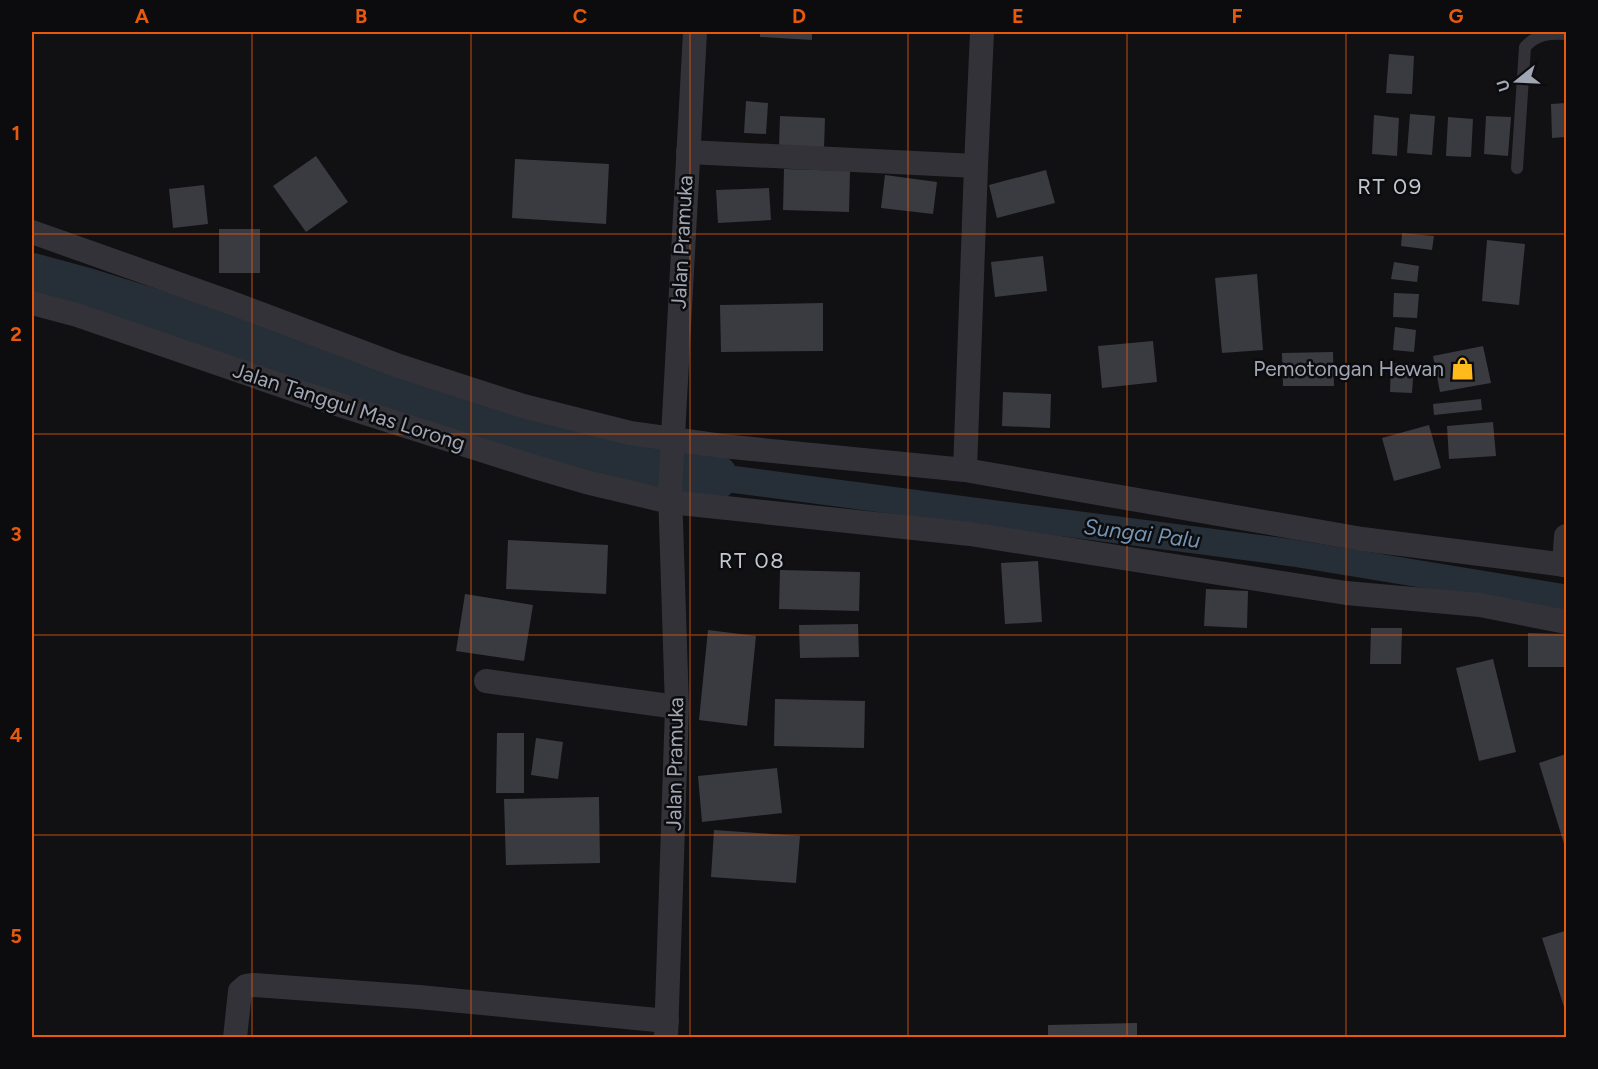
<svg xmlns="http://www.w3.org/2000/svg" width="1598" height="1069" viewBox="0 0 1598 1069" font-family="Figtree,sans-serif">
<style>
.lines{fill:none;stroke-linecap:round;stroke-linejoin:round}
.canal{stroke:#262f37;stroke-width:27}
.river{stroke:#262f37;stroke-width:46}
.building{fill:#3a3b41}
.lane{stroke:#323238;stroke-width:12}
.street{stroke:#323238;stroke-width:24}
.grid{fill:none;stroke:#e8590c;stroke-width:1.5;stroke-opacity:0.55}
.labels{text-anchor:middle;stroke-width:5;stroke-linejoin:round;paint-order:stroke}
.street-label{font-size:21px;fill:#a1a6b5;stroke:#0c0c0e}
.poi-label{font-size:21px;fill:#a1a6b5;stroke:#0c0c0e;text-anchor:end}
.neighbourhood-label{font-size:22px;letter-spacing:1.5px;fill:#c2c6d0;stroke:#0c0c0e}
.water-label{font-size:22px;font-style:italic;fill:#7494b4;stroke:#0c0c0e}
.neatline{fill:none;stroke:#e8590c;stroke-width:2}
.grid-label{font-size:20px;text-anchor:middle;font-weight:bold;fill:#e8590c}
</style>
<rect width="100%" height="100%" fill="#111113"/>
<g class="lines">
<!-- canal -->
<polyline class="canal" points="715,477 1293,553 1566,598"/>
<!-- river -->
<polyline class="river" points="32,276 87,291 628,461 715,477"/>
</g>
<!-- building -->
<g class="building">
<polygon points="760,32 812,32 812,40 760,37"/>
<polygon points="1389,54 1414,56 1412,94 1386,93"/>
<polygon points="746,101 768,103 766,134 744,133"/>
<polygon points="1566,103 1566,137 1552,138 1551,104"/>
<polygon points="1410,114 1435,116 1432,155 1407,153"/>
<polygon points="1374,115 1399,118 1397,156 1372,154"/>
<polygon points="780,116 825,118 824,148 779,146"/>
<polygon points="1486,116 1511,117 1508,156 1484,154"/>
<polygon points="1448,117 1473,119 1471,157 1446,156"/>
<polygon points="316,156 348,202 306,232 273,186"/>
<polygon points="515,159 609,164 606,224 512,218"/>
<polygon points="784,169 850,171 849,212 783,210"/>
<polygon points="1046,170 1055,203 997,218 989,185"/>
<polygon points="885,175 937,182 933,214 881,208"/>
<polygon points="204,185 208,224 173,228 169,189"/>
<polygon points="769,188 771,220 718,223 716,190"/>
<rect x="219" y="229" width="41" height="44"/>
<polygon points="1402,233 1434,236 1432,250 1401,246"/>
<polygon points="1487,240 1525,244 1519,305 1482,301"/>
<polygon points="1043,256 1047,291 995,297 991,262"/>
<polygon points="1394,262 1419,266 1417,282 1391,279"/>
<polygon points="1257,274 1263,350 1222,353 1215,278"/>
<polygon points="1394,293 1419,294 1417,318 1393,317"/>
<polygon points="823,303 823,351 721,352 720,305"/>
<polygon points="1395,327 1416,330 1414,352 1393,350"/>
<polygon points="1153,341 1157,382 1102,388 1098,346"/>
<polygon points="1483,346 1491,383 1440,392 1433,356"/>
<polygon points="1333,352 1334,386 1283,386 1282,353"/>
<polygon points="1391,363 1414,364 1412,393 1390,392"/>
<polygon points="1003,392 1051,394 1050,428 1002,426"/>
<polygon points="1481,399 1482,410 1434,415 1433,404"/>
<polygon points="1493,422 1496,456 1449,459 1447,426"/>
<polygon points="1429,425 1441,468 1394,481 1382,438"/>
<polygon points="508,540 608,545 606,594 506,589"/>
<polygon points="1038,561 1042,622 1005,624 1001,563"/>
<polygon points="780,570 860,572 859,611 779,609"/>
<polygon points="1206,589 1248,591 1247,628 1204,626"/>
<polygon points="465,594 533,605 524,661 456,651"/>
<polygon points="858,624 859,657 800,658 799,625"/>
<polygon points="1371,628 1402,628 1401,664 1370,664"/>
<polygon points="708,630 756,636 747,726 699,720"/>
<polygon points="1528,633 1566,634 1566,667 1528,667"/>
<polygon points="1493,659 1516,752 1479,761 1456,668"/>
<polygon points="775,699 865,701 864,748 774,746"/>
<polygon points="497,733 524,733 524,793 496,793"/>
<polygon points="536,738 563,742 558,779 531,775"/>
<polygon points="1566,754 1566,850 1539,763"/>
<polygon points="777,768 782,813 702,822 698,776"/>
<polygon points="599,797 600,863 506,865 504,799"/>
<polygon points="714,830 800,836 796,883 711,877"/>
<polygon points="1565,931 1566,936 1566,1013 1542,938"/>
<polygon points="1137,1023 1137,1038 1048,1038 1048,1025"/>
</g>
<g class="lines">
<!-- lane -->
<path class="lane" d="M1517,168L1525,47C1537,34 1549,33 1566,34"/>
<!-- street -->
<g class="street">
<polyline points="688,152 976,166 965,470"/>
<polyline points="976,166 982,32"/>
<polyline points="32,232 232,303 399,366 523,406 630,433 722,446 965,470 1362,539 1566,565"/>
<polyline points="32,303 77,315 315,397 535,467 586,482 670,502 970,534 1346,593 1480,605 1566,622"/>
<polyline points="1564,565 1566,536"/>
<polyline points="486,681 677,707"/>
<polyline points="235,1038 240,991 246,986 254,985 419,997 667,1021"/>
<polyline points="666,1038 677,707 670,491 695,32"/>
</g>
</g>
<!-- grid -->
<path class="grid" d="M252,32V1038M471,32V1038M690,32V1038M908,32V1038M1127,32V1038M1346,32V1038M32,234H1566M32,434H1566M32,635H1566M32,835H1566"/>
<!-- icons -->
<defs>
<symbol id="shop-bare" viewBox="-9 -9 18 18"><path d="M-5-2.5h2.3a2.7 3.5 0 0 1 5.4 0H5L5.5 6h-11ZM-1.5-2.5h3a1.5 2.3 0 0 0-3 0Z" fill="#ffba1c" stroke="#0c0c0e" stroke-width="2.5" paint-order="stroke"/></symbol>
</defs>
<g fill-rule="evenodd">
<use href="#shop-bare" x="1446" y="352" width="33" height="33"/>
</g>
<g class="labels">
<!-- street labels -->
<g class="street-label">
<text transform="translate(682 242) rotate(-87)" y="7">Jalan Pramuka</text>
<text transform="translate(349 407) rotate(18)" y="7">Jalan Tanggul Mas Lorong</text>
<text transform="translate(675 764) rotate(-89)" y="7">Jalan Pramuka</text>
</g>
<!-- poi labels -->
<g class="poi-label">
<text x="1444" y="376">Pemotongan Hewan</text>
</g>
<!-- neighbourhood labels -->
<g class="neighbourhood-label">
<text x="1390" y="194">RT 09</text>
<text x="752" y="568">RT 08</text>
</g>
<!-- water labels -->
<g class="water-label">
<text transform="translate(1142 533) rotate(7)" y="8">Sungai Palu</text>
</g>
</g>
<!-- border -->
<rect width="1598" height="1069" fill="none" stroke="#0c0c0e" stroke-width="66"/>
<!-- north arrow -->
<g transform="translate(1517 81) rotate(252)" stroke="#0c0c0e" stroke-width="4.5" paint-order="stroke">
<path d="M0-4.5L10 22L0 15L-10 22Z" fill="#a1a6b5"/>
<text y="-9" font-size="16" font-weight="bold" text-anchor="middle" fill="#a1a6b5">U</text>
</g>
<rect x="33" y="33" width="1532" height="1003" class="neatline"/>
<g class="grid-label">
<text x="142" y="23">A</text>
<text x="361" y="23">B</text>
<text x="580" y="23">C</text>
<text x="799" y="23">D</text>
<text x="1018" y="23">E</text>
<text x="1237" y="23">F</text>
<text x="1456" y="23">G</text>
<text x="16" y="140">1</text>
<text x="16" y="341">2</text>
<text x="16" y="541">3</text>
<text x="16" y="742">4</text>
<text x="16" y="943">5</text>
</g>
</svg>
